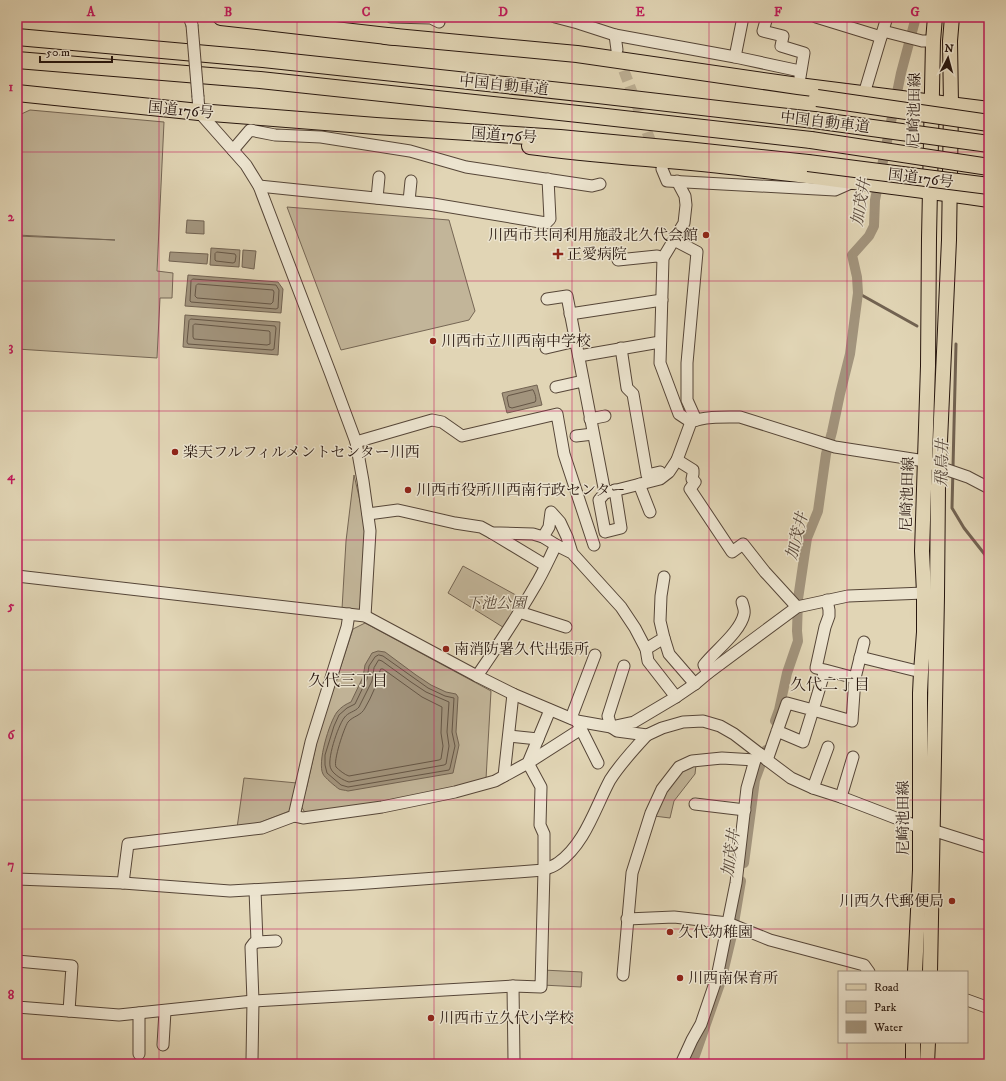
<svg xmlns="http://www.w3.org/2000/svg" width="1006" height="1081" viewBox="0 0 1006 1081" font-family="'IM FELL DW Pica','Noto Serif JP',serif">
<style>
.green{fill:#c2b599;stroke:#756654}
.water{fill:#a2947d;stroke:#716251}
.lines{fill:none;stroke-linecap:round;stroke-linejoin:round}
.shore{stroke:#655646;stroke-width:1}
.stream{stroke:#716251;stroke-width:3}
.canal{stroke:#a2947d;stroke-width:10}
.minor-tunnel{stroke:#bcaf94;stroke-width:11;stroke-dasharray:11 5.5;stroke-linecap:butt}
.minor-casing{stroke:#564638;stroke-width:13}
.major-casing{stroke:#28170f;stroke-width:16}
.highway-casing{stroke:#28170f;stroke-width:18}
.minor{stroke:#ece4cf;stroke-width:11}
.major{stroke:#e1d5b5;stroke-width:14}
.highway{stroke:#e1d5b5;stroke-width:16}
.minor-bridge-casing{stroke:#564638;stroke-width:13;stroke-linecap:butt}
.highway-bridge-casing{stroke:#28170f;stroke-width:18;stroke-linecap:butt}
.minor-bridge{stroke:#ece4cf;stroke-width:11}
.highway-bridge{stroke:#e1d5b5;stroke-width:16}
.grid{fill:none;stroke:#c2185b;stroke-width:1;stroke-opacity:0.55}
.poi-dot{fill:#8f2418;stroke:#ece4cf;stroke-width:1.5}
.labels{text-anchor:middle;stroke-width:3;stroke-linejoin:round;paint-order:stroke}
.street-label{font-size:15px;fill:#28170f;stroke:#ece4cf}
.poi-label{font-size:15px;fill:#28170f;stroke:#ece4cf;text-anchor:start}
.park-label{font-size:15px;font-style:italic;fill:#564638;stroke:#ece4cf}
.water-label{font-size:16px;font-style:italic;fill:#59493b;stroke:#ece4cf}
.neighbourhood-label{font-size:16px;fill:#28170f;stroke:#ece4cf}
.neatline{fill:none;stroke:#c2185b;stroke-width:1.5}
.grid-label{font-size:13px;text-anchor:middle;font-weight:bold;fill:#c2185b}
</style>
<rect width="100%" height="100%" fill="#e1d5b5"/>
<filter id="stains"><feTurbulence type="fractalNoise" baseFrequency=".005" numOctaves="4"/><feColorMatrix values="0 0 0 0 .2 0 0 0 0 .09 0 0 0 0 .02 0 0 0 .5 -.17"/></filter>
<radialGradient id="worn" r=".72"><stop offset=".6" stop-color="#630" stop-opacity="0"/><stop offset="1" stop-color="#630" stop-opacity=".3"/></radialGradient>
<!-- green -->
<g class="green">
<polygon points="30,110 164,122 157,271 173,273 172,298 160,298 157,358 17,349 17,236 115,240 17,235 17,116"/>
<polygon points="287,207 449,220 475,311 469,320 341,350"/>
<polygon points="354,475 367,531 361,611 342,609 346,541"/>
<polygon points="463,566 523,599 506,629 448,593"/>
<polygon points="365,623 491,691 486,779 454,789 307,816 301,806 307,786 318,736 353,629"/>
<polygon points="696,765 695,774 674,801 670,818 654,816 674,775"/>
<polygon points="244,778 297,783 292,810 253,825 237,828"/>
<polygon points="543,970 582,972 581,987 542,985"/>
</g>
<!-- water -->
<g class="water">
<polygon points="187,220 204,221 204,234 186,233"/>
<polygon points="211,248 240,250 239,267 210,265"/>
<polygon points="243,250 256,251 254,269 242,267"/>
<polygon points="170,252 208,254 207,264 169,261"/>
<polygon points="188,275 278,282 283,289 281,313 185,306"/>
<polygon points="185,315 280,322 278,355 183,347"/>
<polygon points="537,385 542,405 507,413 502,393"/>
<path d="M378,651L385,652L416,675L431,685L446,692L456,694L458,697L456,732L459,745L453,773L348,791C345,790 341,790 339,789C336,787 324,777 323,774C317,763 329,723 337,712C341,707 346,704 351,702L363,677L365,665L372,653Z"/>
</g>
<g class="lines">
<!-- shore -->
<g class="shore">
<polygon points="217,252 235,254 236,256 235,262 233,263 216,261 215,260 215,254"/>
<polygon points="193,279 276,285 279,290 278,308 276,309 191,302 190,301 191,281"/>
<polygon points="198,284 273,290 274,292 273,302 271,304 197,298 195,296 196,286"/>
<polygon points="191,319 275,326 276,328 274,349 272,350 188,344 187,342 189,321"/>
<polygon points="195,324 269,331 270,332 270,344 267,345 194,339 193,337 193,326"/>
<path d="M533,390C535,393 537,400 535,402L512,408L509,407L507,398L508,396Z"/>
<polygon points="379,655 383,656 414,678 428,688 445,696 454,698 452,732 455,746 450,768 449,770 348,787 341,785 327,773 325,765 325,755 334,726 339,715 347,708 355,704 367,679 369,666 375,657"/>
<path d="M379,660L382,661L411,682L426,692L449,702L447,732L449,746L446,764L444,765L349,782C344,781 333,774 331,769C326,761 338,726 344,718C348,712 355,712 359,707L372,681L374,668Z"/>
<path d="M381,669H383L422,697L442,707L441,733L443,746L441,759L439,760L349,776C345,775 339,770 336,767C333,761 344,728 348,722C353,716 361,716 365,708C372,696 377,684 380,671Z"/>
</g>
<!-- stream -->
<g class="stream">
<polyline points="858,293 917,326"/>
<polyline points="956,344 952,508 964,528 986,556 989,573"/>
</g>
<!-- canal -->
<g class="canal">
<polyline points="775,721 779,710 787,673 798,641 797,631 798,599 807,538 818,511 826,454 832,432 840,394 850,354 858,293 857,277 852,255 869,236 874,226 875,200 901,73 916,17"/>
<polyline points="744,863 755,780 766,750"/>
<polyline points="692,1064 721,981 732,935 741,881"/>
</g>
<!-- minor-tunnel -->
<polyline class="minor-tunnel" points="618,55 655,153"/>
<defs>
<g id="minor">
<polyline points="189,17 192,25"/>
<polyline points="391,17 431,18 439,22"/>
<polyline points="555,17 578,23 615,35 735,57 800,71"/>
<polyline points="767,17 763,31 783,36 781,46 804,53 800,77"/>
<polyline points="816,17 881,37"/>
<polyline points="883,31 922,41 933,41"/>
<polyline points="615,35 617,50"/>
<polyline points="735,57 743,17"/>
<polyline points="864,94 887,17"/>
<polyline points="198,97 199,112 246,165 259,186 330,372 356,442 363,481 370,531 365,616"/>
<polyline points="233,150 250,130 275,135 321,137 410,151 466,167 592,186 600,184"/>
<polyline points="662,169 667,181 835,190 853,182"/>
<polyline points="677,181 685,196 686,205 684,223 663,258 660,363 679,414 691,422"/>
<polyline points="259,186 433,204 546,223 550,219 548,179"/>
<polyline points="377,198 379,177"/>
<polyline points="409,201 411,181"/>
<polyline points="674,240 697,252 687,363 687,400 696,420"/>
<polyline points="618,260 657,256 663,258"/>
<path d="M547,299L567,296L605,493L660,479L669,472L677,460L691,422C705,416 725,417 740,417L835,447L925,461L939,467L968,477L989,488"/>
<polyline points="570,314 662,300"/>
<polyline points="546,348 576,341"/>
<polyline points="621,348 627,388 633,394 647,475 660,472"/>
<polyline points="579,356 660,342"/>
<polyline points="556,387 583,381"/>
<polyline points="590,419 605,416"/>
<polyline points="576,436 593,434"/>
<polyline points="356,442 432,420 442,422 462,436 557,414 564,454 594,545"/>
<polyline points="677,460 693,470 693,474 692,479 695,482 690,489 732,552 743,544 765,572 797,607"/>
<polyline points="640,484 641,489 650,512"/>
<polyline points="605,493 599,500 605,532 621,528 615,490"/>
<polyline points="368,514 398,510 455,523 481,527 492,533 500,533 533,534 543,537"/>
<polyline points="492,533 545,565"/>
<polyline points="572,553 556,545 543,537 549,527 551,512 560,522 567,537 572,553 621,607 635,628 646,649 648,661 676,697"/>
<polyline points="17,576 365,616 477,676 513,694 577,721 611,727 634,722 676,697 695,684 708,673 797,607 848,596 924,593 930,595"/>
<polyline points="519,612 566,627"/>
<polyline points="664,638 669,654 695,684"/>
<polyline points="646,649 664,638 660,621 661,596 664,577"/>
<polyline points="860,657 921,672"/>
<polyline points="624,666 608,716 611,727 617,731 647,735 662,728 683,722 703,721 720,726 734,734 760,754"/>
<polyline points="825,670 855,678 852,721 813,710 825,670 816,668 825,627 829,616 829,610 827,600"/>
<path d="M708,673L704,665C715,651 741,631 744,614C745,610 743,606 742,602"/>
<path d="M477,676C497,647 517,617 535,586C543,573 549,559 556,545"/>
<polyline points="855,678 864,642"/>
<polyline points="571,718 595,655"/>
<polyline points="581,729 598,763"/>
<polyline points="509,736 538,739"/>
<polyline points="767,760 791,778 813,788 841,797 919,827"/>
<polyline points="504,776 513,694"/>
<polyline points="813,788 828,747"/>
<polyline points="841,797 853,757"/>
<polyline points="695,804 745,810"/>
<polyline points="294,816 303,818 382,807 455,792 495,781 528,763 550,710"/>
<polyline points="932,830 989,848"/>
<path d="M17,879L123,883L230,891L355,884L544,870C548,868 554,866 558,863C585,844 595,808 610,780C620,764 634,749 647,735"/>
<polyline points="123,883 128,844 262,828 294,816 311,742 347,627 349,614"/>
<polyline points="255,890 257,942"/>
<polyline points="627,919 674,917 728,923 770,940 864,965 869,972"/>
<polyline points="17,961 72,966 69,1011"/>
<polyline points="623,975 632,873 651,813 662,789 679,767 692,761 722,758 755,760"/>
<polyline points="513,986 514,1060 513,1064"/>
<polyline points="967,1000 989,1008"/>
<polyline points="17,1007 119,1015 253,1001 513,986 541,987 544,870 544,834 540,825 541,787 528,763 581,729 577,721"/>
<polyline points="139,1013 139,1054"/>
<polyline points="163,1045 165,1011"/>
<polyline points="253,1064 252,1060 253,1001 251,947 254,943 257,942 276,941"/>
<polyline points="681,1064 692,1040 701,1024 717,977 736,883 747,788 755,760 760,754 767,760 787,703 813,710 803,742 777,731"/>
</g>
<g id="major">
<polyline points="915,972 920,870 920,693 921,672 924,632 924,593 922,551 928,366 929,238 933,41 935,17"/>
<polyline points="930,972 937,596 938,486 949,240 951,105 950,41 952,17"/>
<polyline points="913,1064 913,1042"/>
<polyline points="927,1064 928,1042"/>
</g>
<g id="highway">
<polyline points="221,17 396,37"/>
<polyline points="385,36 577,54 798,86 989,110"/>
<polyline points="17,37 263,59 598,95 814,120"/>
<polyline points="17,60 260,80 597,116 811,140"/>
<polyline points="17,93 199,112 376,126 560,138 686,150 808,163"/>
<path d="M530,146C602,156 674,159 746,168C827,177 908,188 989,199"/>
</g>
</defs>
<!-- minor casing -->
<use href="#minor" class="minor-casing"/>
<!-- major casing -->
<use href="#major" class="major-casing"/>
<!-- highway casing -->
<use href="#highway" class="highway-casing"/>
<!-- minor -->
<use href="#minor" class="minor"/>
<!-- major -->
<use href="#major" class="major"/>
<!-- highway -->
<use href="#highway" class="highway"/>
<defs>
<polyline id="minor-bridge" points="192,25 198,97"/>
<g id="highway-bridge">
<polyline points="817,98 989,123"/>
<polyline points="814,120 989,144"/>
<polyline points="811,140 989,167"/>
<polyline points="808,163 989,186"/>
</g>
</defs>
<!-- minor-bridge casing -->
<use href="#minor-bridge" class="minor-bridge-casing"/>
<!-- highway-bridge casing -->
<use href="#highway-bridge" class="highway-bridge-casing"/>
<!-- minor-bridge -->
<use href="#minor-bridge" class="minor-bridge"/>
<!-- highway-bridge -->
<use href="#highway-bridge" class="highway-bridge"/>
</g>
<!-- grid -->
<path class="grid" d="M159,17V1064M297,17V1064M434,17V1064M572,17V1064M709,17V1064M847,17V972M17,152H989M17,281H989M17,411H989M17,540H989M17,670H989M17,800H989M17,929H989M847,1042V1064"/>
<!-- markers -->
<g class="poi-dot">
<circle cx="706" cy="235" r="4"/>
<path d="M556 248h4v4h4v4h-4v4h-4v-4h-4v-4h4z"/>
<circle cx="433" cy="341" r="4"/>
<circle cx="175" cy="452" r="4"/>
<circle cx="408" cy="490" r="4"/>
<circle cx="446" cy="649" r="4"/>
<circle cx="952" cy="901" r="4"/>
<circle cx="670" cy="932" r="4"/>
<circle cx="680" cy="978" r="4"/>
<circle cx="431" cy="1018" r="4"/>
</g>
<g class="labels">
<!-- street labels -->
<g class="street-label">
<text transform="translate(504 85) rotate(6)" y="5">中国自動車道</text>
<text transform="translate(181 110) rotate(5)" y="5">国道176号</text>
<text transform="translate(914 110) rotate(-89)" y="5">尼崎池田線</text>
<text transform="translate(825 122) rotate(7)" y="5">中国自動車道</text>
<text transform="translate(504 135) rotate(4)" y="5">国道176号</text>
<text transform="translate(921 178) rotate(7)" y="5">国道176号</text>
<text transform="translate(907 494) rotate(-88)" y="5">尼崎池田線</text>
<text transform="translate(903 818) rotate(-90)" y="5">尼崎池田線</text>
</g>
<!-- poi labels -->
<g class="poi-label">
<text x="698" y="240" text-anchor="end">川西市共同利用施設北久代会館</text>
<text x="567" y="259">正愛病院</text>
<text x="441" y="346">川西市立川西南中学校</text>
<text x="183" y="457">楽天フルフィルメントセンター川西</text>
<text x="416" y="495">川西市役所川西南行政センター</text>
<text x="454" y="654">南消防署久代出張所</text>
<text x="944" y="906" text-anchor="end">川西久代郵便局</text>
<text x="678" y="937">久代幼稚園</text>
<text x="688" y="983">川西南保育所</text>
<text x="439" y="1023">川西市立久代小学校</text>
</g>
<!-- park labels -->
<g class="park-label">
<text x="496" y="608">下池公園</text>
</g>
<!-- water labels -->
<g class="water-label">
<text transform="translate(860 202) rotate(-80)" y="6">加茂井</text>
<text transform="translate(941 463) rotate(-88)" y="6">飛鳥井</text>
<text transform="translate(796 536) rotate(-76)" y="6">加茂井</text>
<text transform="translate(730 853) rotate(-82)" y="6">加茂井</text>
</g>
<!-- neighbourhood labels -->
<g class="neighbourhood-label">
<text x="348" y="686">久代三丁目</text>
<text x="830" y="690">久代二丁目</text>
</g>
</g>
<!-- margin -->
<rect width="1006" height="1081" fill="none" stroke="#e1d5b5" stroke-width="44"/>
<!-- legend -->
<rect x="838" y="971" width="130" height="72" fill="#ece4cf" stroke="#9e9282"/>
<rect x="846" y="984" width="20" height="6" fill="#e1d5b5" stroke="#9e9282"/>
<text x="874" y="991" font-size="12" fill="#28170f">Road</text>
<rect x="846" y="1001" width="20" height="12" fill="#c2b599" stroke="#9e9282"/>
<text x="874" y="1011" font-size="12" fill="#28170f">Park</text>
<rect x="846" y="1021" width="20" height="12" fill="#a2947d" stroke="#9e9282"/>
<text x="874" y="1031" font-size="12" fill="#28170f">Water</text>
<!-- north arrow -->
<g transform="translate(948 58) rotate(6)" stroke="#ece4cf" stroke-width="3" paint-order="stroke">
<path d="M0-3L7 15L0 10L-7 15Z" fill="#28170f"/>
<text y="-6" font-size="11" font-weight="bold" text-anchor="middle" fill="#28170f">N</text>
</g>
<!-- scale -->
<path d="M40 56v6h72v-6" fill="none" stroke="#28170f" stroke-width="2"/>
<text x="46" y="56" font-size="12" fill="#28170f" stroke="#ece4cf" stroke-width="3" paint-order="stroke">50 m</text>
<rect x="22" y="22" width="962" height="1037" class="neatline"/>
<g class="grid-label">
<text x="91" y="16">A</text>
<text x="228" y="16">B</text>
<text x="366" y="16">C</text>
<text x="503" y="16">D</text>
<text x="640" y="16">E</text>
<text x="778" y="16">F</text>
<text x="915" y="16">G</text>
<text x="11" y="91">1</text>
<text x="11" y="221">2</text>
<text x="11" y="351">3</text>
<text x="11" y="480">4</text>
<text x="11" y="610">5</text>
<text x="11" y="739">6</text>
<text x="11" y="869">7</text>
<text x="11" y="999">8</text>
</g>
<rect width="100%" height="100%" filter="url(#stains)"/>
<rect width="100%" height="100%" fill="url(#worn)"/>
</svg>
